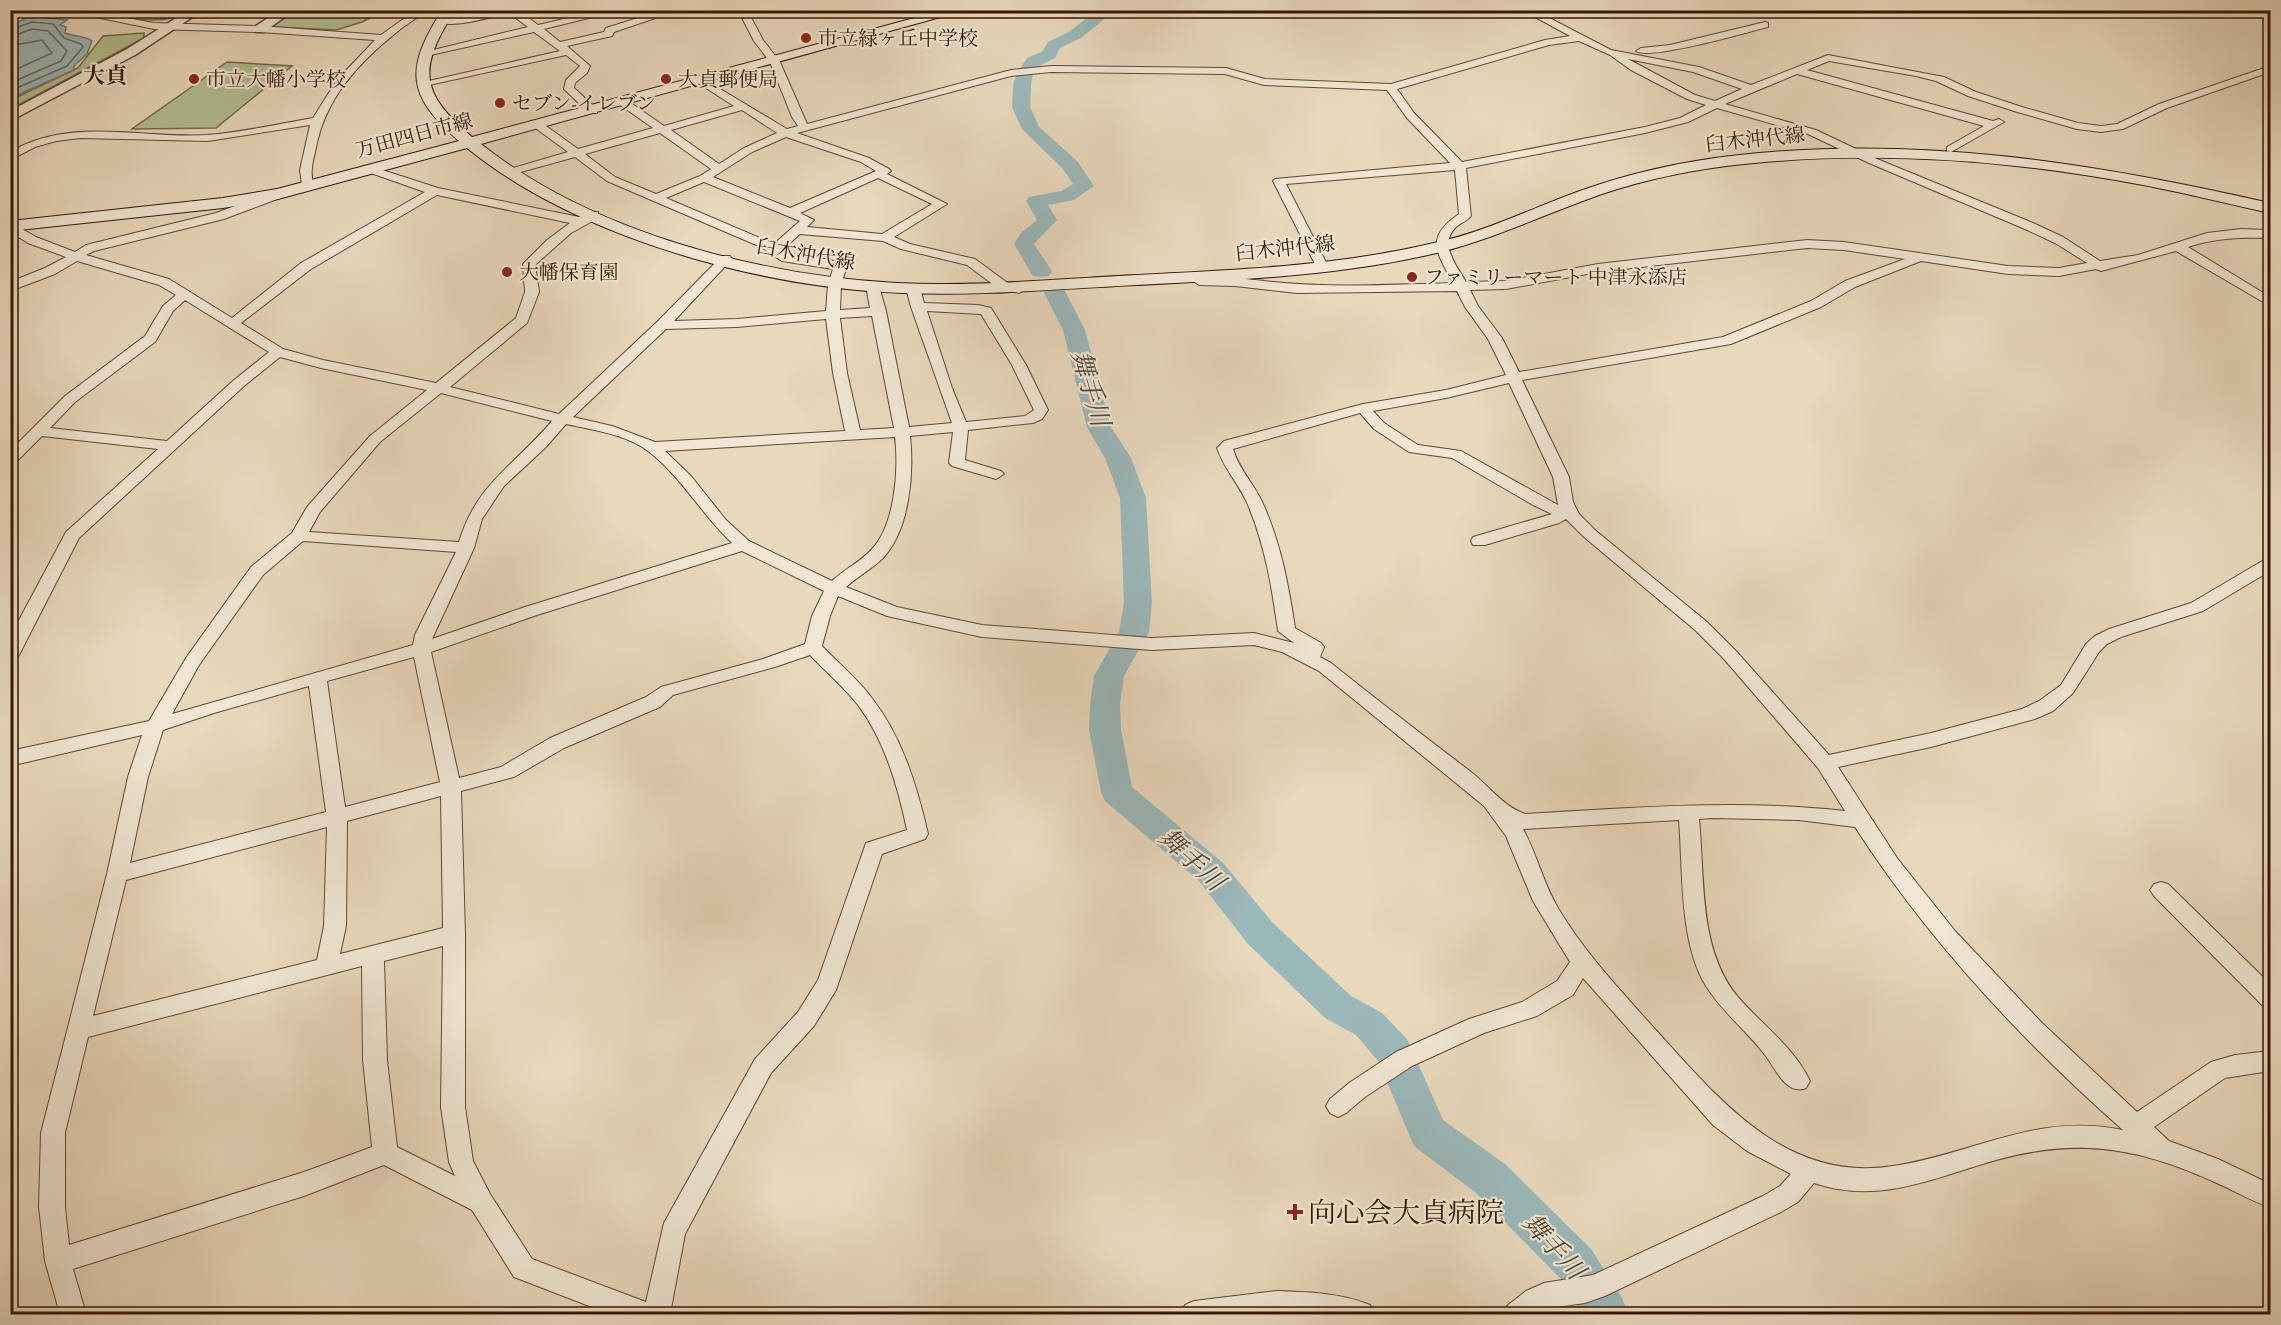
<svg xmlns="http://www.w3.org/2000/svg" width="2281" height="1325" viewBox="0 0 2281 1325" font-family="'EB Garamond','Noto Serif JP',serif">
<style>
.green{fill:#b3bf93;stroke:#746b4a;stroke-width:1.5}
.water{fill:#9bb8ba;stroke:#737870;stroke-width:1.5}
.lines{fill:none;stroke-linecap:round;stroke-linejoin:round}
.shore{stroke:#68685d;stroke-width:1.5}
.river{fill:#9bb8ba;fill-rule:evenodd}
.minor-casing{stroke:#62472f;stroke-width:2}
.tertiary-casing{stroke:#62472f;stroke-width:3}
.secondary-casing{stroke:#361700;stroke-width:2}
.minor{fill:#f0e6d3;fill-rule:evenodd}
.tertiary{fill:#f0e6d3;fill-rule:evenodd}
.secondary{fill:#f0e6d3;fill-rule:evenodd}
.poi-dot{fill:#8f2418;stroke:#f0e6d3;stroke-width:2}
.labels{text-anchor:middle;stroke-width:4.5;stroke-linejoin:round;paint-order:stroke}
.far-poi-label{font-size:20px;fill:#361700;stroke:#f0e6d3;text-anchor:start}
.far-street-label{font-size:20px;fill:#361700;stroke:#f0e6d3}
.far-quarter-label{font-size:22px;font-weight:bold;fill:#361700;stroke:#f0e6d3}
.water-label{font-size:26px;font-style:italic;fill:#544738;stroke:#f0e6d3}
.near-poi-label{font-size:28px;fill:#361700;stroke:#f0e6d3;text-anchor:start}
</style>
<rect width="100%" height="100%" fill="#e8d8bc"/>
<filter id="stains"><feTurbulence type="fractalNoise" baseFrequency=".00333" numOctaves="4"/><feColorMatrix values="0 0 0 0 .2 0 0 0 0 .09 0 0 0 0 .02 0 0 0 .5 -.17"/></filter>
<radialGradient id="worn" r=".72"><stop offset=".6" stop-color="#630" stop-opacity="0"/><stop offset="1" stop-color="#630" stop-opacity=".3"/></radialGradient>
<!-- green -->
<g class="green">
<path d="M89,11H188C160,29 120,15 89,11Z"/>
<polygon points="296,11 384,11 362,22 336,30 273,27 272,25"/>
<polygon points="144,33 144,38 11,109 11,100 78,68 103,36"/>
<polygon points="227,62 292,66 216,128 132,129"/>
</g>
<!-- water -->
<path class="water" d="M32,16L67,20L60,25L66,27L65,33C74,37 85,35 92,41L87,54L74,66V70L11,98V54L14,51L11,49V25Z"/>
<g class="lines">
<!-- shore -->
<g class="shore">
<polyline points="10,30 32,22 53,24 64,38 81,44 83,47 67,66 10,91"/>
<polyline points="10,37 32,29 48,31 67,51 61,61 10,83"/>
<polyline points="10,46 42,40 52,53 10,72"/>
</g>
<!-- river -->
<g class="river">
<polygon points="1097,10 1115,10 1081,38 1060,48 1055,58 1039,66 1033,73 1031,85 1030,107 1039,127 1077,161 1094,186 1074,200 1048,205 1057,220 1034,244 1052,271 1049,276 1041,277 1033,276 1014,244 1021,233 1037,220 1026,201 1029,197 1061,191 1073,184 1063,169 1022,129 1012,107 1013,85 1017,73 1027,58 1043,51 1048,42 1069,32"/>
<polygon points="1054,284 1062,286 1065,291 1085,330 1111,427 1131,458 1146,498 1152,603 1149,632 1124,676 1120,704 1121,730 1132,787 1223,863 1273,923 1351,996 1382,1013 1407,1039 1443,1120 1505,1164 1591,1249 1622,1298 1628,1314 1582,1314 1561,1279 1475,1192 1414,1146 1378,1061 1356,1035 1325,1018 1247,943 1199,881 1105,801 1101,792 1089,730 1090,704 1094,676 1119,632 1124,603 1120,498 1105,458 1087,427 1063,330 1043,291 1046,286"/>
</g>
<defs>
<g id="minor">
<path d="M62,10H84L154,23L260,26L381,35L416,10H427C418,18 406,24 397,32C358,63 325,99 316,148C313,161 309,173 314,185L308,189L302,185L300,170L310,125L208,141L80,138L56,141L35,147L10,160V152C72,116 141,139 208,135C244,132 278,124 313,118L337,80L375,40L260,32L154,29Z"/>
<path d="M495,10H518L538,25L602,10H621L544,29L560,42L604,32L606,28L663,10H679L614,32L612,36L567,46L590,66L587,73L575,83L574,88L597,109V113H589L564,89L566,80L580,66L566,55L420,87V83L560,51L534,32L426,56L421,53L528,27L509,13C493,16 450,30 437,21L442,18Z"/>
<path d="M738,10H747L763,40L780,62L807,124L1011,70L1051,66L1226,68L1265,79L1391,84L1545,40L1570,36L1522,10H1534L1611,50L1699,67L1751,85L1828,55L1944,77L1976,92L2022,107L2078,123L2101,126L2117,124L2159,104L2270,66V72L2167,108L2123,129L2101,132L2077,129L2014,111L1968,96L1936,81L1916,76L1829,61L1807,70L1993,121L1999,119L2004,122L1951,152L1947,151V147L1984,126L1797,74L1725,104L1816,130L1877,159L2033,223L2063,237L2100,261L2138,255L2207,233L2241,229L2270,230V238C2241,237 2215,238 2188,247L2270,297V306L2176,251L2101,271L2096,269L2059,276L2008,274L1921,261L1855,287L1821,307L1731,344L1522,380L1569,477L1573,502L1579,514L1596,531L1707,622L1736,651L1829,755L1931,733L2022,709L2039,701L2061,685L2086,644L2095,636L2109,629L2191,603L2264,560L2270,559V571L2203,611L2121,637L2107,644L2099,652L2073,693L2053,711L2035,719L1931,747L1838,767L1897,858L1955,931L2042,1023L2137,1112L2211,1062L2235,1055L2270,1051V1071L2225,1078L2154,1127L2169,1141L2218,1159L2270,1184V1207C2253,1202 2237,1192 2221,1185C2178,1165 2133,1149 2086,1148C2055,1147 2025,1152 1996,1160C1933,1178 1879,1205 1814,1183L1798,1202L1781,1212L1605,1296L1585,1303L1544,1309L1536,1314H1504L1508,1305L1526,1291L1544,1283L1593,1275L1763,1196L1780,1186L1791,1174L1747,1151L1713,1125L1583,978L1573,995L1537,1016L1484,1033L1412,1066L1365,1097L1346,1113L1338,1117L1330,1113L1326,1106L1330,1099L1349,1083L1396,1052L1469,1019L1522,1002L1557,981L1570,962L1533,901L1506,836L1484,806L1319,671L1282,652L1254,645L1152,650L982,637L887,616L838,596L830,616L822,646C838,663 857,678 871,697C902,736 917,786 928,834L925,839L882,854L836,990L814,1026L771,1073L685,1234L670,1314H610L514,1277L472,1210L384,1165L304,1196L73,1269L86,1314H60L45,1261L39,1207L41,1133L107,874L128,777L142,735L10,766V751L149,721L186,658L251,567L292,533L307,507L370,436L427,390L321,368L280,357L244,386L79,538L19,655L16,659L10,661V637L66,532L158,449L42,436L15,463L10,464V451L65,396L145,336L163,306L176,295L159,285L77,261L55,274L10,291V282L45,268L66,257L28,243L10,232V222L36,237L75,252L86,245L216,213L272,192H280V198L224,219L94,251L86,255L169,279L232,318L301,263L425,192L365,171V167H373L438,188L579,217L590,212H598V218L571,233L535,265L539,292L527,323L450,387L559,414L657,322L722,256H730L732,259L674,321L737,319L826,311L828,285L833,269L782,261L761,247L607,181L575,157L510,175L504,172L506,170L568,152L534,127V123H542L578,149L653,128L620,105V101H628L664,126L734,106L698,83V79L702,78L787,129L798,126L792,117L770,62L754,41ZM1579,41L1610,55L1631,70L1687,99L1706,105L1680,118L1645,127L1462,162L1414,113L1397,89L1549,45ZM1628,59L1693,72L1742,89L1715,101L1695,95ZM1051,72L1225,74L1264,85L1387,90L1407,118L1450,163L1275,179L1273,181L1316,266L1322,270L1328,266L1286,184L1455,170L1459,214C1424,238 1437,252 1453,283C1390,285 1327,288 1264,281C1250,280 1202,272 1193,281L1199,285L1235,286L1297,293L1457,291L1465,307L1488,339L1506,375L1446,390L1363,404L1224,441L1217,448C1224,469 1240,485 1248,505C1265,545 1272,588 1278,631L1294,643L1254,633L1152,638L982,625L897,607L846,587C858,576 872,569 883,558C910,529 914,473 910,436L953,432L949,463L952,466L996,479L1004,474L1001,471L965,460L968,430L1033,423L1042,419L1048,410L1026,365L991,308L978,305L924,303L920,288L913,284L906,288L911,307L952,423L909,427L886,311L878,283L873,282L866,286L870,308L840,310L841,285L846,269C835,254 800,261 782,250L800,234L883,241L901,249L967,265L999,289L1019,293L1026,289L1024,286L1009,284L975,259L910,244L894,237L947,204L887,174L891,171L889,169L869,158L797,133L1011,76ZM1717,108L1808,134L1869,163L2025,229L2055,243L2087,263L2059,268L2008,266L1844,242L1807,240L1598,264L1506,281L1466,282C1457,266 1438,244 1456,227C1461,223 1467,221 1471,216L1466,168L1645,133L1688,122ZM742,110L777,133L744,148L719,164L671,130ZM660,133L711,169L700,176L656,194L615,177L585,154ZM786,137L861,162L876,171L790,208L713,177L752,152ZM878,178L932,204L882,234L807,227L814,220L800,213ZM704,182L800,221L774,244L666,198ZM437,195L570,223L547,240L523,264L525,292L516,318L436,383L323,360L283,349L241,323L311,269ZM1807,248L1844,250L1905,259L1845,281L1811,301L1723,337L1519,372L1502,338L1478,306L1470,290L1506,289L1598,272ZM185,300L269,352L234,380L167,441L50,428L75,402L155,342L173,311ZM927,311L981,314L1012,365L1034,410L1025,416L966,422L952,388ZM872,316L894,428L860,430L847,373L840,318ZM826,319L833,373L845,431L655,442L612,426L573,417L666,329L737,327ZM1509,383L1553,477L1558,505L1461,451L1418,445L1384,423L1373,411L1446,398ZM441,393L552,421C515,465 476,484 459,542L309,532L320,512L380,442ZM1360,413L1374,429L1409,452L1452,458L1533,505L1552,514L1473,537L1471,541L1473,545H1485L1559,523L1566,519L1584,537L1695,630L1724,659L1818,768L1845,811C1738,799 1632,808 1525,814C1503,806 1490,787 1471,772C1424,736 1377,700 1331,663L1320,657L1324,647L1321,643L1295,628C1289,587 1281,545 1264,506C1256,486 1239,470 1233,449ZM566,424C592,430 626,434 648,451C681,476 702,515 732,543L525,607L432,639L474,548L482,519L504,486L546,447ZM895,437C899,469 895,525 872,549C861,562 844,569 832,581L749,541L726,520L691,476L665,451ZM303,541L456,552L415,635L413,645L172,714L199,665L263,575ZM742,551L824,591L812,616L805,644L763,659L661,687L646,697L550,738L501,767L459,778L431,652L537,615ZM810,655C826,672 844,687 858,705C885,741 898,787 907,830L866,843L818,980L798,1012L755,1059L664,1223L646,1302L532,1259L490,1194L473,1161L465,1107V934L461,791L514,777L564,748L660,707L673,695L775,667ZM414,657L440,782L345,807L327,681ZM309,686L326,812L130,863L148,777L163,730L214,713ZM441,796L443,928L340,954L346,926L347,821ZM1712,818L1799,820L1855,827C1928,940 2022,1041 2123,1130C2036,1112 1974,1154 1893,1166C1785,1183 1719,1099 1654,1028C1620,990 1584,952 1558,908C1543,883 1537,854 1523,829L1679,820C1683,869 1679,943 1706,986C1722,1012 1746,1030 1765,1055C1776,1069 1786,1096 1806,1088L1810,1081C1794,1047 1762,1025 1738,997C1698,949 1705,878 1699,819ZM327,827L324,926L317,960L93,1016L126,880ZM443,946L441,1107L449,1162L455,1176L397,1147L387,1060L384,961ZM362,966L363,1060L372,1147L304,1172L69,1245L65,1207V1133L88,1037Z"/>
<path d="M1765,22L1768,23V27C1747,32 1649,61 1636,51L1641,48L1670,45Z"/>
<polygon points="2161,882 2168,884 2270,984 2270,1007 2262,1005 2154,896 2150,890 2154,884"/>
<path d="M1277,1291C1308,1292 1342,1293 1370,1305L1374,1314H1181L1185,1305L1194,1301Z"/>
</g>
<g id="tertiary">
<polygon points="189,10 203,10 135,55 10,121 10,111 127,49"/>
<polygon points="280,10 294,10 264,32 256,32 256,26"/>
</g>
<path id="secondary" d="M442,10H455C418,69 419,92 472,137L944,10H966L481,144C592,232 756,275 896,283C975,287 1056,279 1136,275C1236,270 1340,266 1438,242C1486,231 1531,209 1577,192C1629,173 1684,161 1739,155C1919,135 2095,163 2270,203V213C2228,204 2186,193 2143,185C2012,160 1877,150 1744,164C1695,169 1646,179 1599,195C1546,214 1495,238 1441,252C1342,276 1237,280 1136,285C1058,289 980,296 903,293C761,288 578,238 467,148L278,199L223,208L10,231V221L223,198L277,189L459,141C406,95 405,69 442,10Z"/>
</defs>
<!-- minor casing -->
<use href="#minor" class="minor-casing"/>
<!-- tertiary casing -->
<use href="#tertiary" class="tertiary-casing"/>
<!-- secondary casing -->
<use href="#secondary" class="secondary-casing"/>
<!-- minor -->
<use href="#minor" class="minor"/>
<!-- tertiary -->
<use href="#tertiary" class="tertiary"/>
<!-- secondary -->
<use href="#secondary" class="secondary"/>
</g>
<!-- markers -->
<g class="poi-dot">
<circle cx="806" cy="38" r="6"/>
<circle cx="194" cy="79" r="6"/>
<circle cx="666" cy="79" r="6"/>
<circle cx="500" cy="103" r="6"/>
<circle cx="507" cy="272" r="6"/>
<circle cx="1412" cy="277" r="6"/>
<path d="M1292 1203h6v6h6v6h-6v6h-6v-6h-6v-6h6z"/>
</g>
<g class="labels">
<!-- far-poi labels -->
<g class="far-poi-label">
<text x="818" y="45">市立緑ヶ丘中学校</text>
<text x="206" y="86">市立大幡小学校</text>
<text x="678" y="86">大貞郵便局</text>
<text x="512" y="110">セブン-イレブン</text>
<text x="519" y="279">大幡保育園</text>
<text x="1424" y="284">ファミリーマート 中津永添店</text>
</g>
<!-- far-street labels -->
<g class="far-street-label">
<text transform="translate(414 135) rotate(-15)" y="7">万田四日市線</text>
<text transform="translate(1755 139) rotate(-6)" y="7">臼木沖代線</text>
<text transform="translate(1285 248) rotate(-6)" y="7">臼木沖代線</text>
<text transform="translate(806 254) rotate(10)" y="7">臼木沖代線</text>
</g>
<!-- far-quarter labels -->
<g class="far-quarter-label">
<text x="105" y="83">大貞</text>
</g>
<!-- water labels -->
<g class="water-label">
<text transform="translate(1091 388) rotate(74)" y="9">舞手川</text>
<text transform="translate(1192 859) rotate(43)" y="9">舞手川</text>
<text transform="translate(1554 1246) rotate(48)" y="9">舞手川</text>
</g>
<!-- near-poi labels -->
<g class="near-poi-label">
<text x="1308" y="1222">向心会大貞病院</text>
</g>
</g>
<!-- margin -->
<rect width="2281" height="1325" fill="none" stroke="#e8d8bc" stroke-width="36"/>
<rect x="12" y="12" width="2257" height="1301" fill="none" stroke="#361700" stroke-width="3"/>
<rect x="18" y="18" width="2245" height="1289" fill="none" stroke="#361700" stroke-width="1.5"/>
<rect width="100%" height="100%" filter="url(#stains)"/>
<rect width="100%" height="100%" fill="url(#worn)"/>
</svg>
